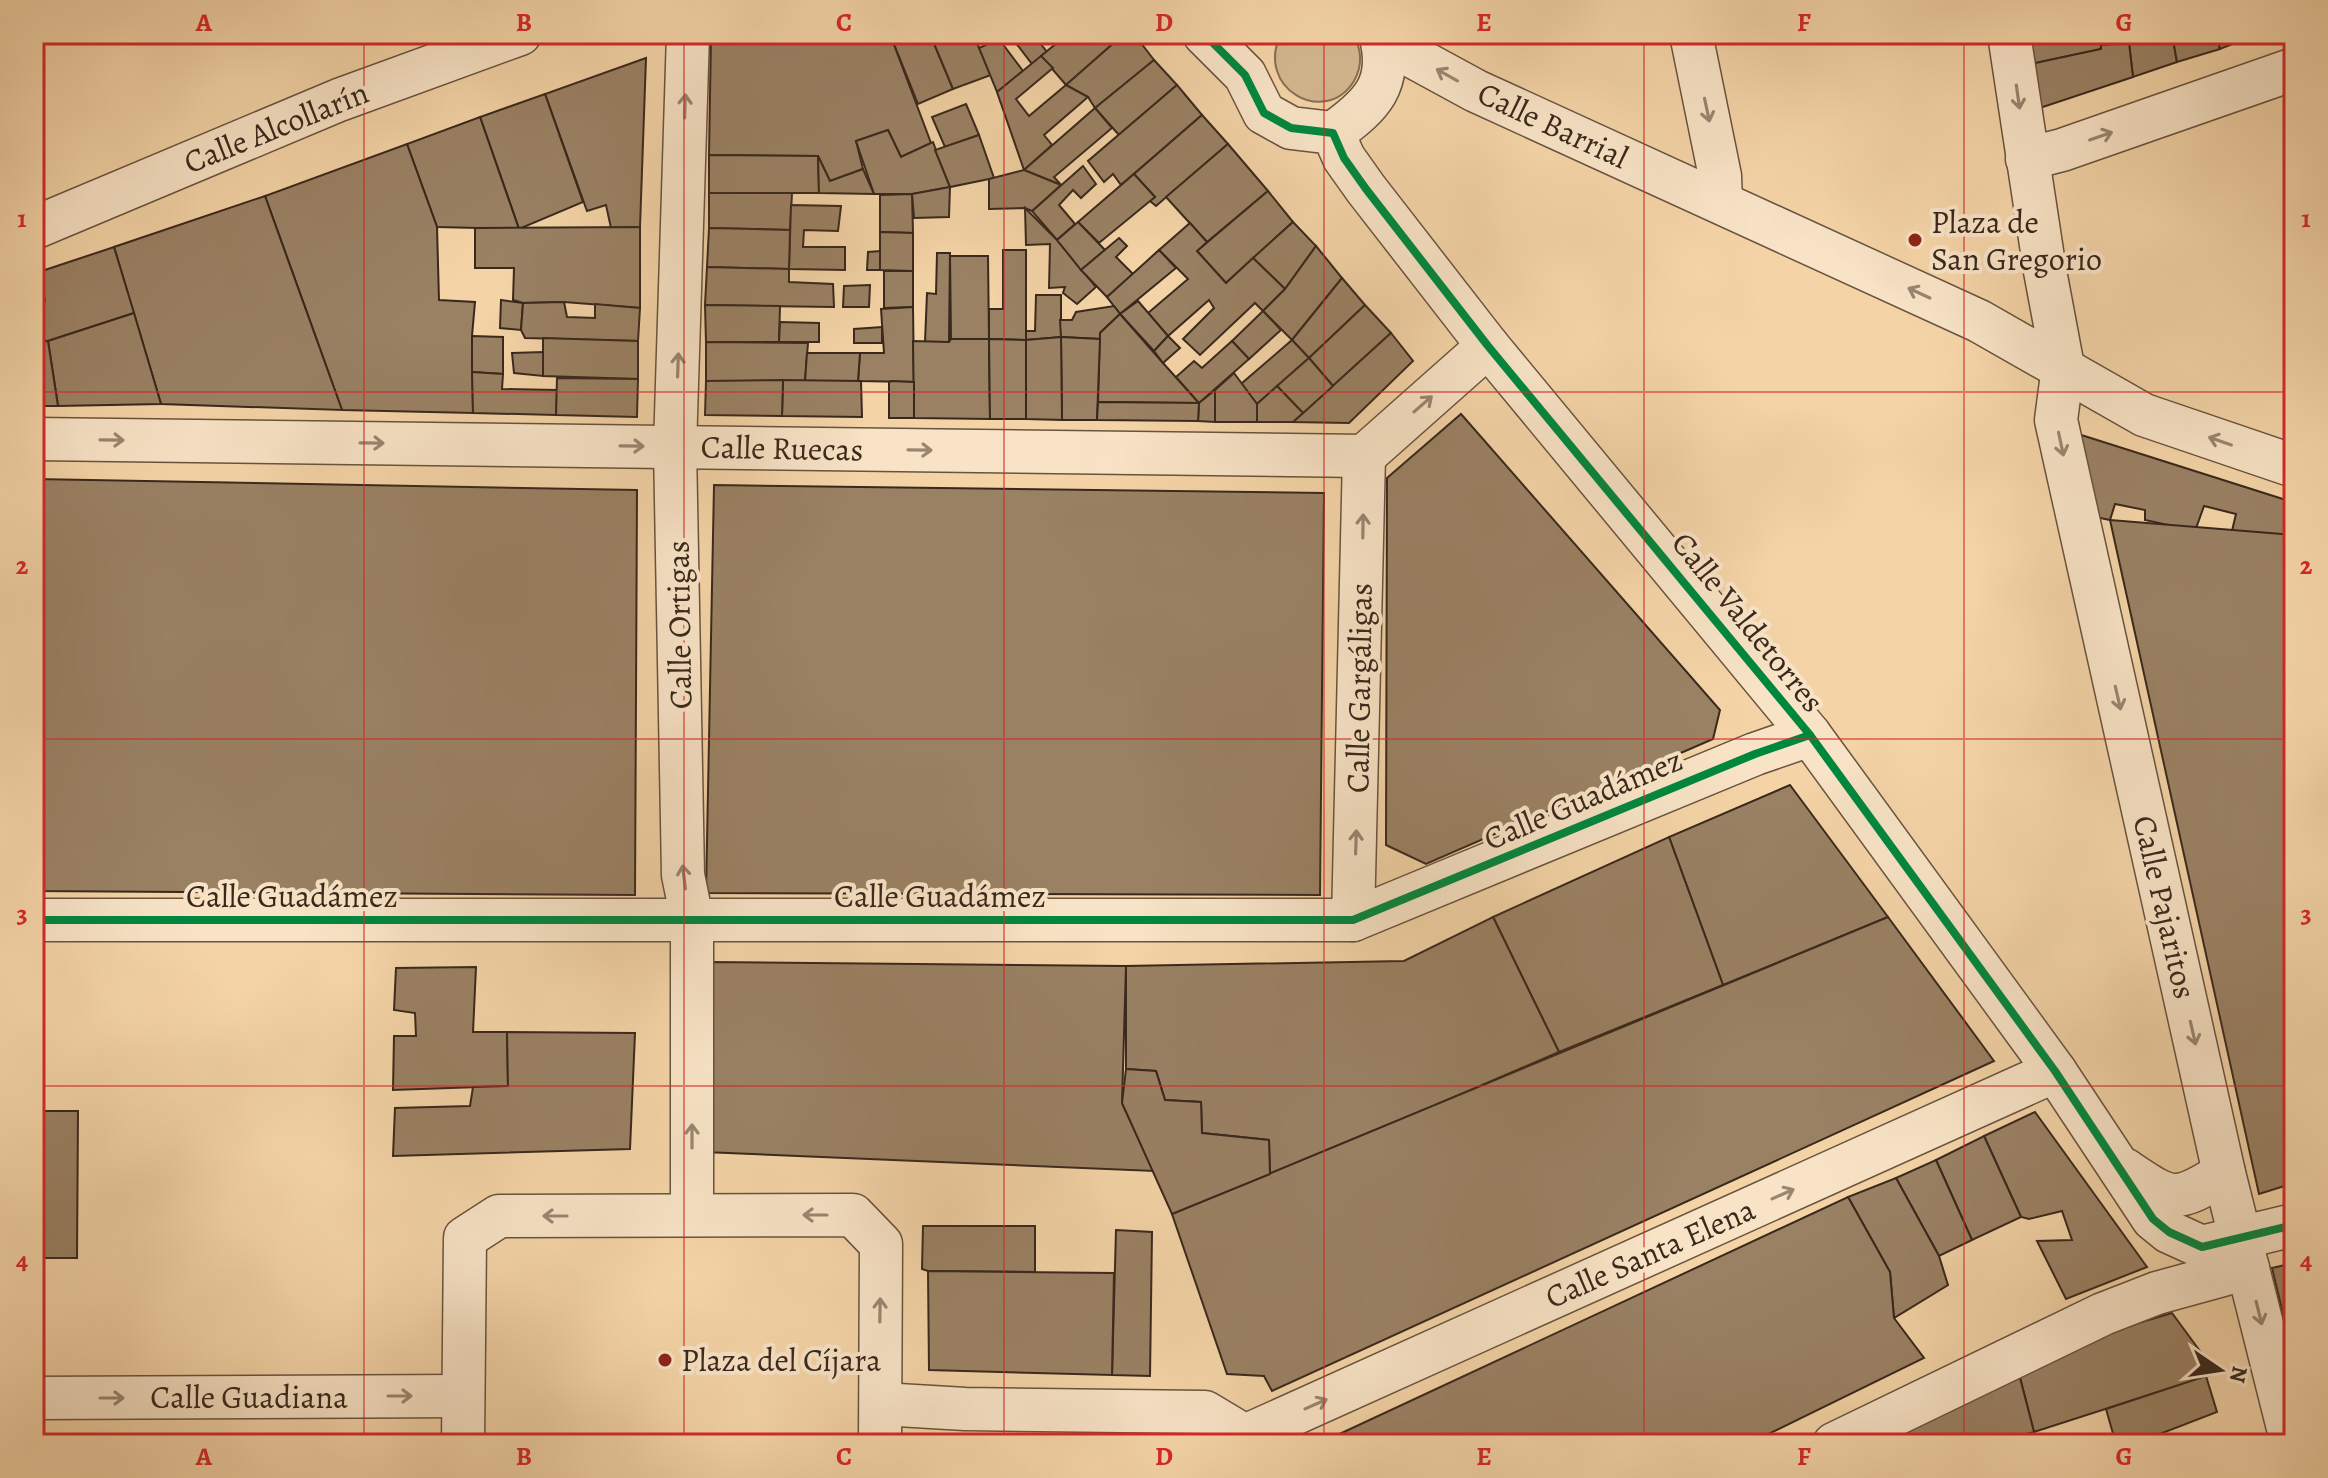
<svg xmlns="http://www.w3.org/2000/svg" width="2328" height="1478" viewBox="0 0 2328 1478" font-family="Alegreya,serif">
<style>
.green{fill:#d4b78f;stroke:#867056;stroke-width:2}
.building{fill:#9a8164;stroke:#39281c;stroke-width:2}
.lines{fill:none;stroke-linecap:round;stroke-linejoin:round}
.street-casing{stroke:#68533f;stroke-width:45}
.street{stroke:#f8e3c6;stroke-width:42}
.cycleway-casing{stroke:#f8e3c6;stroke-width:13}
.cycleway{stroke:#00873e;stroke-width:8}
.oneway{stroke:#988671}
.grid{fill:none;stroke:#d62828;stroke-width:2;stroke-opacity:0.55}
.poi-dot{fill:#8f2418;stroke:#f8e3c6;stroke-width:3}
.labels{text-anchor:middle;stroke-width:8;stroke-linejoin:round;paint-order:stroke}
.street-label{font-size:32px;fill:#39281c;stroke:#f8e3c6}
.poi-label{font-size:32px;fill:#39281c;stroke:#f8e3c6;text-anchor:start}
.neatline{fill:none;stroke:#d62828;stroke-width:3}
.grid-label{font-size:26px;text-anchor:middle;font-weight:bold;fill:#d62828}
</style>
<rect width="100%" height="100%" fill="#f4d4a7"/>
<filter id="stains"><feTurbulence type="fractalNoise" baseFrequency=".0025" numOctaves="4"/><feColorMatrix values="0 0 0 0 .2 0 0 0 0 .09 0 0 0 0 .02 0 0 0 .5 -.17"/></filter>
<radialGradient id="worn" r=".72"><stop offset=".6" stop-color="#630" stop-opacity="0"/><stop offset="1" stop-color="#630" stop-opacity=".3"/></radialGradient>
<!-- green -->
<path class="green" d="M1281,34H1353C1362,50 1363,65 1354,81C1325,128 1254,88 1281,34Z"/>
<!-- building -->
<g class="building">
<polygon points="717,34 890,34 931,143 901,157 888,130 856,141 863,169 830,181 818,156 709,155 711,36"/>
<polygon points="890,34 930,34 953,89 918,104"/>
<polygon points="930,34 973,34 991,75 953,89"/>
<polygon points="1013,34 1033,34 1047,52 1032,64 1012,38"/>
<polygon points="1068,34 1124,34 1066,85 1041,56"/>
<polygon points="1124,34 1134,34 1154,60 1095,108 1088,97 1066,85"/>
<polygon points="2027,34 2100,34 2101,49 2031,64"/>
<polygon points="2100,34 2128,34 2129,43 2101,45"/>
<polygon points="2128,34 2172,34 2177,62 2133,77"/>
<polygon points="2172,34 2217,34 2220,49 2177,62"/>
<polygon points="2217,34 2258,34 2220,49"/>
<polygon points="999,39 1023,71 997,92 979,48"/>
<polygon points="2129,43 2133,77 2037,109 2031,64 2101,49 2101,45"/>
<polygon points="1041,56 1053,68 1016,99 1029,116 1066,85 1088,97 1044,135 1052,145 1024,170 997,92"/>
<polygon points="646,58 640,227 611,228 606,205 587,211 545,94"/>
<polygon points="1154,60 1177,85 1119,135 1095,108"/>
<polygon points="1177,85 1202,115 1121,185 1113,174 1104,182 1088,161"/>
<polygon points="545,94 583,202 519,229 480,117"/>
<polygon points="966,104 979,135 945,147 932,117"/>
<polygon points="1095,108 1112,128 1054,177 1061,185 1024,170"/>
<polygon points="1202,115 1228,144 1156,206 1150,201 1155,197 1134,174"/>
<polygon points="480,117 519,229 437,227 407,144"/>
<polygon points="888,130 901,157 933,142 950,187 912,194 874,194 856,141"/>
<polygon points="979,135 994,178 950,187 935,150"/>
<polygon points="407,144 437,227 439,300 475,302 472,336 473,413 342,410 265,196"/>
<polygon points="1228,144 1268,191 1207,242 1166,197"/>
<polygon points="709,155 818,156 819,193 709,193"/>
<polygon points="818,156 830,181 863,169 874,194 819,193"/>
<polygon points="1083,166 1096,184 1081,198 1073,190 1059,205 1075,224 1057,240 1032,211"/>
<polygon points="1024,170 1061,185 1032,211 1025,208 989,209 989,179"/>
<polygon points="1134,174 1155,197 1099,243 1078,222"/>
<polygon points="950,187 949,217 914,218 912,194"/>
<polygon points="1268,191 1293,222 1226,283 1197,251"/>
<polygon points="709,193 792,193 790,230 709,228"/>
<polygon points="912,194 913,233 880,232 880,195"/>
<polygon points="265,196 342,410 161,404 114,247"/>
<polygon points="791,205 841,206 838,231 804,230 803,247 845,247 845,270 789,269"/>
<polygon points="1025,208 1057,240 1096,287 1077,304 1063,293 1065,287 1049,288 1050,244 1026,245"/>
<polygon points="1078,222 1105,250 1081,270 1057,240"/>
<polygon points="1293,222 1316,246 1285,289 1253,258"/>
<polygon points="1190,223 1207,242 1197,251 1226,283 1253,258 1285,289 1263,311 1255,303 1200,355 1183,339 1214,308 1209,300 1168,336 1148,313 1188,279 1159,250"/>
<polygon points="640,227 640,308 564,302 523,303 513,300 514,268 475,268 475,228"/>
<polygon points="709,228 790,230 789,269 707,267"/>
<polygon points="880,232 913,233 913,271 880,270"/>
<polygon points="1119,238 1127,246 1116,257 1133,274 1107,297 1081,270"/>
<polygon points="1316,246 1342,278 1292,340 1263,311 1285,289"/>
<polygon points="114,247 134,313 48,341 34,342 34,320 38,320 45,300 36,273"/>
<polygon points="1003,250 1026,250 1026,340 989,339 989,309 1003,309"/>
<polygon points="1159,250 1176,268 1120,314 1107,297"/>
<polygon points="880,251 880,270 867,270 868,252"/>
<polygon points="937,253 950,253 949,342 925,342 927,293 936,294"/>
<polygon points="950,256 988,256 989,339 951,339"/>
<polygon points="707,267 789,269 789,282 833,284 834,307 705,305"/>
<polygon points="884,271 913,271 913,307 884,308"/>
<polygon points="36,273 45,300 38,320 34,320 34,274"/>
<polygon points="1342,278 1365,305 1309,358 1292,340"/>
<polygon points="870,285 869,307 843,307 844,286"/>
<polygon points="1036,295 1061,295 1061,337 1026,340 1026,331 1035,331"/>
<polygon points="501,300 523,303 521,330 500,328"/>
<polygon points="1138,301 1168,336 1154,351 1120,314"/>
<polygon points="564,302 567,317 595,318 595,304 640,308 638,341 525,338 521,330 523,303"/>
<polygon points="705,305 780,306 779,342 706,342"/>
<polygon points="1365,305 1391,333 1333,386 1309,358"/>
<polygon points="1114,306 1120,314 1100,333 1100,339 1061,337 1060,320 1072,320 1076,312"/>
<polygon points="913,307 914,382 858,381 860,353 884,353 881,309"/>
<polygon points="1263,311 1281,330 1249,359 1232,341"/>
<polygon points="134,313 161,404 58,406 48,341"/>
<polygon points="1120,314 1163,363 1199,403 1098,402 1100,333"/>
<polygon points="780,322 819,323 819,342 779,342"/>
<polygon points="882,327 882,343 854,343 854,329"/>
<polygon points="1391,333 1413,361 1349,423 1293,422"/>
<polygon points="472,336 503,337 503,374 472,372"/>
<polygon points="1168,336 1180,348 1163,363 1154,351"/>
<polygon points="1061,337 1100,339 1097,420 1062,420"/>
<polygon points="1061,337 1062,420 1026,419 1026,340"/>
<polygon points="543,338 638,341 638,379 543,376"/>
<polygon points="951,339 989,339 990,419 914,418 913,341 949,342"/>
<polygon points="989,339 1026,340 1026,419 990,419"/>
<polygon points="1292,340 1309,358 1257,404 1241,384"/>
<polygon points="48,341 58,406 34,406 34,342"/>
<polygon points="1232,341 1249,359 1199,403 1176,377 1194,361 1202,368"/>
<polygon points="706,342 808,343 805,381 706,381"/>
<polygon points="543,352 543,376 514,373 512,353"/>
<polygon points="807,353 860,353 858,381 805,381"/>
<polygon points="1309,358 1333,386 1303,413 1277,386"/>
<polygon points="472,372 503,374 502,389 557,390 556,415 473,413"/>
<polygon points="1234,373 1257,404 1257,422 1215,422 1215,390"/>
<polygon points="557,378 638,379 637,417 556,415"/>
<polygon points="783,380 861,381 862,417 782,416"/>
<polygon points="783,380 782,416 705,415 706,381"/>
<polygon points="891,381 914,382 914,418 889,418 889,382"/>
<polygon points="1277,386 1303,413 1293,422 1257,422 1257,404"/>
<polygon points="1215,390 1215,422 1198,421 1199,403"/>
<polygon points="1098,402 1199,403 1198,421 1097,420"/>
<polygon points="1461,414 1720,710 1713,739 1426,864 1386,845 1387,478"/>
<polygon points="2075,433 2286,500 2294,504 2294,532 2288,530 2281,540 2232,531 2236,514 2204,506 2195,531 2145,520 2145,510 2115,504 2110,520 2086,515"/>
<polygon points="34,479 637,490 635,895 34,891"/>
<polygon points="714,485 1324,493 1320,895 706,893"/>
<polygon points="2110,520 2294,535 2294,1183 2259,1194"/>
<polygon points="1790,785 1888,917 1723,985 1669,837"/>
<polygon points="1669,837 1723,985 1559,1052 1493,917"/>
<polygon points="1493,917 1559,1052 1343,1145 1270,1174 1269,1140 1202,1133 1201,1102 1165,1100 1156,1071 1126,1069 1126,966 1404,961"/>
<polygon points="1888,917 1994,1061 1272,1391 1264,1376 1227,1374 1172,1214"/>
<polygon points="708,962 1126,966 1122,1103 1154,1171 704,1152"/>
<polygon points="476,967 473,1032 507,1032 508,1086 393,1090 394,1036 416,1036 415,1013 394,1010 396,968"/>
<polygon points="507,1032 635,1033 630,1149 393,1156 395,1108 470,1106 473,1087 508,1086"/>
<polygon points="1126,1069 1156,1071 1165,1100 1201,1102 1202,1133 1269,1140 1270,1174 1172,1214 1122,1103"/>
<polygon points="34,1111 78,1111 77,1258 34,1258"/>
<polygon points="2035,1112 2147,1267 2066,1299 2037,1241 2072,1240 2062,1211 2029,1219 2021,1217 1984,1136"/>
<polygon points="1984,1136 2021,1217 1972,1240 1936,1160"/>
<polygon points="1936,1160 1972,1240 1939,1256 1896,1178"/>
<polygon points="1896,1178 1939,1256 1948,1285 1894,1318 1890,1272 1848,1197"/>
<polygon points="1848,1197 1890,1272 1894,1318 1924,1358 1748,1444 1318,1444"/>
<polygon points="923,1226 1035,1226 1035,1272 928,1271 922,1269"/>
<polygon points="1116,1230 1152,1232 1150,1376 1112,1375"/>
<polygon points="2294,1263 2294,1359 2272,1268"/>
<polygon points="928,1271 1114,1273 1112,1375 929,1370"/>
<polygon points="2172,1313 2211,1366 2211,1375 2034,1432 2017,1366 2041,1352"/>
<polygon points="2017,1366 2034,1432 1993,1444 1899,1444 1894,1432"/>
<polygon points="2206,1376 2217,1412 2134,1444 2116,1444 2106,1409"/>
<polygon points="245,1438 394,1439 394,1444 245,1444"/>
</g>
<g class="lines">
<defs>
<g id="street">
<polyline points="688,34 675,447 683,875 692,919 692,1214"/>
<polyline points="1204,34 1245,75 1264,113 1291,128 1333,133 1344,158 1366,189 1488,346 1810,735 2055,1071 2153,1219 2169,1232 2202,1247 2294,1225"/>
<polyline points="1691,34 1720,176 1721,202"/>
<polyline points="2009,34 2045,271 2063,367 2056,420 2224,1173 2292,1444"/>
<polyline points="1384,49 1408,54 1476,91 1979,321 2144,415 2294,466"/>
<path d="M1333,133C1371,106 1394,84 1380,34"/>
<polyline points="2027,159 2062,150 2294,69"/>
<polyline points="34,228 339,100 520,34"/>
<polyline points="34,439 1364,456 1488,346"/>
<polyline points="34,920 1353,920 1755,754 1810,735"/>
<polyline points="1353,920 1364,456"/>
<path d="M2124,1169C2172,1201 2174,1205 2224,1173"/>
<polyline points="34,1398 463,1396"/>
<polyline points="881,1404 965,1409 1205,1412 1245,1436"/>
<polyline points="1245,1436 2055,1071"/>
<polyline points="463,1444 465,1238 499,1216 853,1215 881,1244 880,1444"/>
<polyline points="1834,1444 2103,1314 2157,1293 2248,1268"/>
</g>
</defs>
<!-- street casing -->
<use href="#street" class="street-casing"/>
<!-- street -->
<use href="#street" class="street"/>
<defs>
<g id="cycleway">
<polyline points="1204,34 1245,75 1264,113 1291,128 1333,133 1344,158 1366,189 1488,346 1810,735 2055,1071 2153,1219 2169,1232 2202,1247 2294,1225"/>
<polyline points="34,920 1353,920 1755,754 1810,735"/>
</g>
</defs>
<!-- cycleway casing -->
<use href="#cycleway" class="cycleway-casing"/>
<!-- cycleway -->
<use href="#cycleway" class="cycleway"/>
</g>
<!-- one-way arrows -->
<defs><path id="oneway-shaft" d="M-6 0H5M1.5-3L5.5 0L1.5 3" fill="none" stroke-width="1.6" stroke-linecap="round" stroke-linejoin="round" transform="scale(2)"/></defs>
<g class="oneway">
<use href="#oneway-shaft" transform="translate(1447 75) rotate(-151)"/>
<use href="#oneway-shaft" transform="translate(2018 97) rotate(82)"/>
<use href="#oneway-shaft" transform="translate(685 106) rotate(-88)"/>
<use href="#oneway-shaft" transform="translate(1707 110) rotate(78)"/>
<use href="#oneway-shaft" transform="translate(2101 136) rotate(-19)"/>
<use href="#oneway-shaft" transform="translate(1919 293) rotate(-155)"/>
<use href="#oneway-shaft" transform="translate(678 365) rotate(-88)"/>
<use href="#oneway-shaft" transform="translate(1423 404) rotate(-41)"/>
<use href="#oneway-shaft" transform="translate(112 440) rotate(1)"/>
<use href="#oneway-shaft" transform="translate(2220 441) rotate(-161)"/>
<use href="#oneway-shaft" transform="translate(372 443) rotate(1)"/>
<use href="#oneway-shaft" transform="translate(2061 444) rotate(78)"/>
<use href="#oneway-shaft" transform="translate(632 446) rotate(1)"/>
<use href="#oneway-shaft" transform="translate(920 450) rotate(1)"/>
<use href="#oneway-shaft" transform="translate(1363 526) rotate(-89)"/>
<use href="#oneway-shaft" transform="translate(2118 698) rotate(77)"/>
<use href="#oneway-shaft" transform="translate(1356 842) rotate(-88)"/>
<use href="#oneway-shaft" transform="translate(684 877) rotate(-97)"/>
<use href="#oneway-shaft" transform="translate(2193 1033) rotate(77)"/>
<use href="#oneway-shaft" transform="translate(692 1136) rotate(-90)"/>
<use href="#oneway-shaft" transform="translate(1783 1194) rotate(-24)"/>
<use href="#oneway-shaft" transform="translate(815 1215) rotate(-180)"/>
<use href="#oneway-shaft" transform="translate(555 1216) rotate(-180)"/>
<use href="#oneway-shaft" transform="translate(880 1310) rotate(-89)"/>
<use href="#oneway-shaft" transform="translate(2259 1313) rotate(76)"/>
<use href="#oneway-shaft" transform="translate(400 1396)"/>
<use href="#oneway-shaft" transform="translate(112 1398)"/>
<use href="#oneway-shaft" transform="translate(1316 1404) rotate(-24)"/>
</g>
<!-- grid -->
<path class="grid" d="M364,34V1444M684,34V1444M1004,34V1444M1324,34V1444M1644,34V1444M1964,34V1444M34,392H2294M34,739H2294M34,1086H2294"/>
<!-- markers -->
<g class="poi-dot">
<circle cx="1915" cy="240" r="8"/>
<circle cx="665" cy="1360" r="8"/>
</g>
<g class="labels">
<!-- street labels -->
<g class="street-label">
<text transform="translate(1553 125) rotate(25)" y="11">Calle Barrial</text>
<text transform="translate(276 127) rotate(-22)" y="11">Calle Alcollarín</text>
<text transform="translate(782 448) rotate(1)" y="11">Calle Ruecas</text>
<text transform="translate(1748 622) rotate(51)" y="11">Calle Valdetorres</text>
<text transform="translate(679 625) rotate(-91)" y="11">Calle Ortigas</text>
<text transform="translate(1359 688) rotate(-89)" y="11">Calle Gargáligas</text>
<text transform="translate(1583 799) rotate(-23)" y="11">Calle Guadámez</text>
<text x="292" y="907">Calle Guadámez</text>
<text x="940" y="907">Calle Guadámez</text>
<text transform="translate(2165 907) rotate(77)" y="11">Calle Pajaritos</text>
<text transform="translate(1650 1253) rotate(-24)" y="11">Calle Santa Elena</text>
<text x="249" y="1408">Calle Guadiana</text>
</g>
<!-- poi labels -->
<g class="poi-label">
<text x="1931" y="233">Plaza de<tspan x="1931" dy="37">San Gregorio</tspan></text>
<text x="681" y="1371">Plaza del Cíjara</text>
</g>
</g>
<!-- margin -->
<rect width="2328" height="1478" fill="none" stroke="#f4d4a7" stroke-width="88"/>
<!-- north arrow -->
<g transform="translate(2220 1370) rotate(103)" stroke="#f8e3c6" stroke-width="6" paint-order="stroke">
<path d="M0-6L14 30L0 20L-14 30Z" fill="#39281c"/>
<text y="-12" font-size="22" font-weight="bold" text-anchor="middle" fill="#39281c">N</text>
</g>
<rect x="44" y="44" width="2240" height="1390" class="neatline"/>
<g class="grid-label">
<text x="204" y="31">A</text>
<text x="524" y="31">B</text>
<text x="844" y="31">C</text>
<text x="1164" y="31">D</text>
<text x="1484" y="31">E</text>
<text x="1804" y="31">F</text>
<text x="2124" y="31">G</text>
<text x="22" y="227">1</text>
<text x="2306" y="227">1</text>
<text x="22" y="574">2</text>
<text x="2306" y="574">2</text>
<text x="22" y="922">3</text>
<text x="2306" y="922">3</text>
<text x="22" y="1269">4</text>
<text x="2306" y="1269">4</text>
<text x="204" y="1465">A</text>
<text x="524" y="1465">B</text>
<text x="844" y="1465">C</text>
<text x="1164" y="1465">D</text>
<text x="1484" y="1465">E</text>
<text x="1804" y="1465">F</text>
<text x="2124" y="1465">G</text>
</g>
<rect width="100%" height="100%" filter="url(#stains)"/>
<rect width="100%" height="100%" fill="url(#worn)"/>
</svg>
